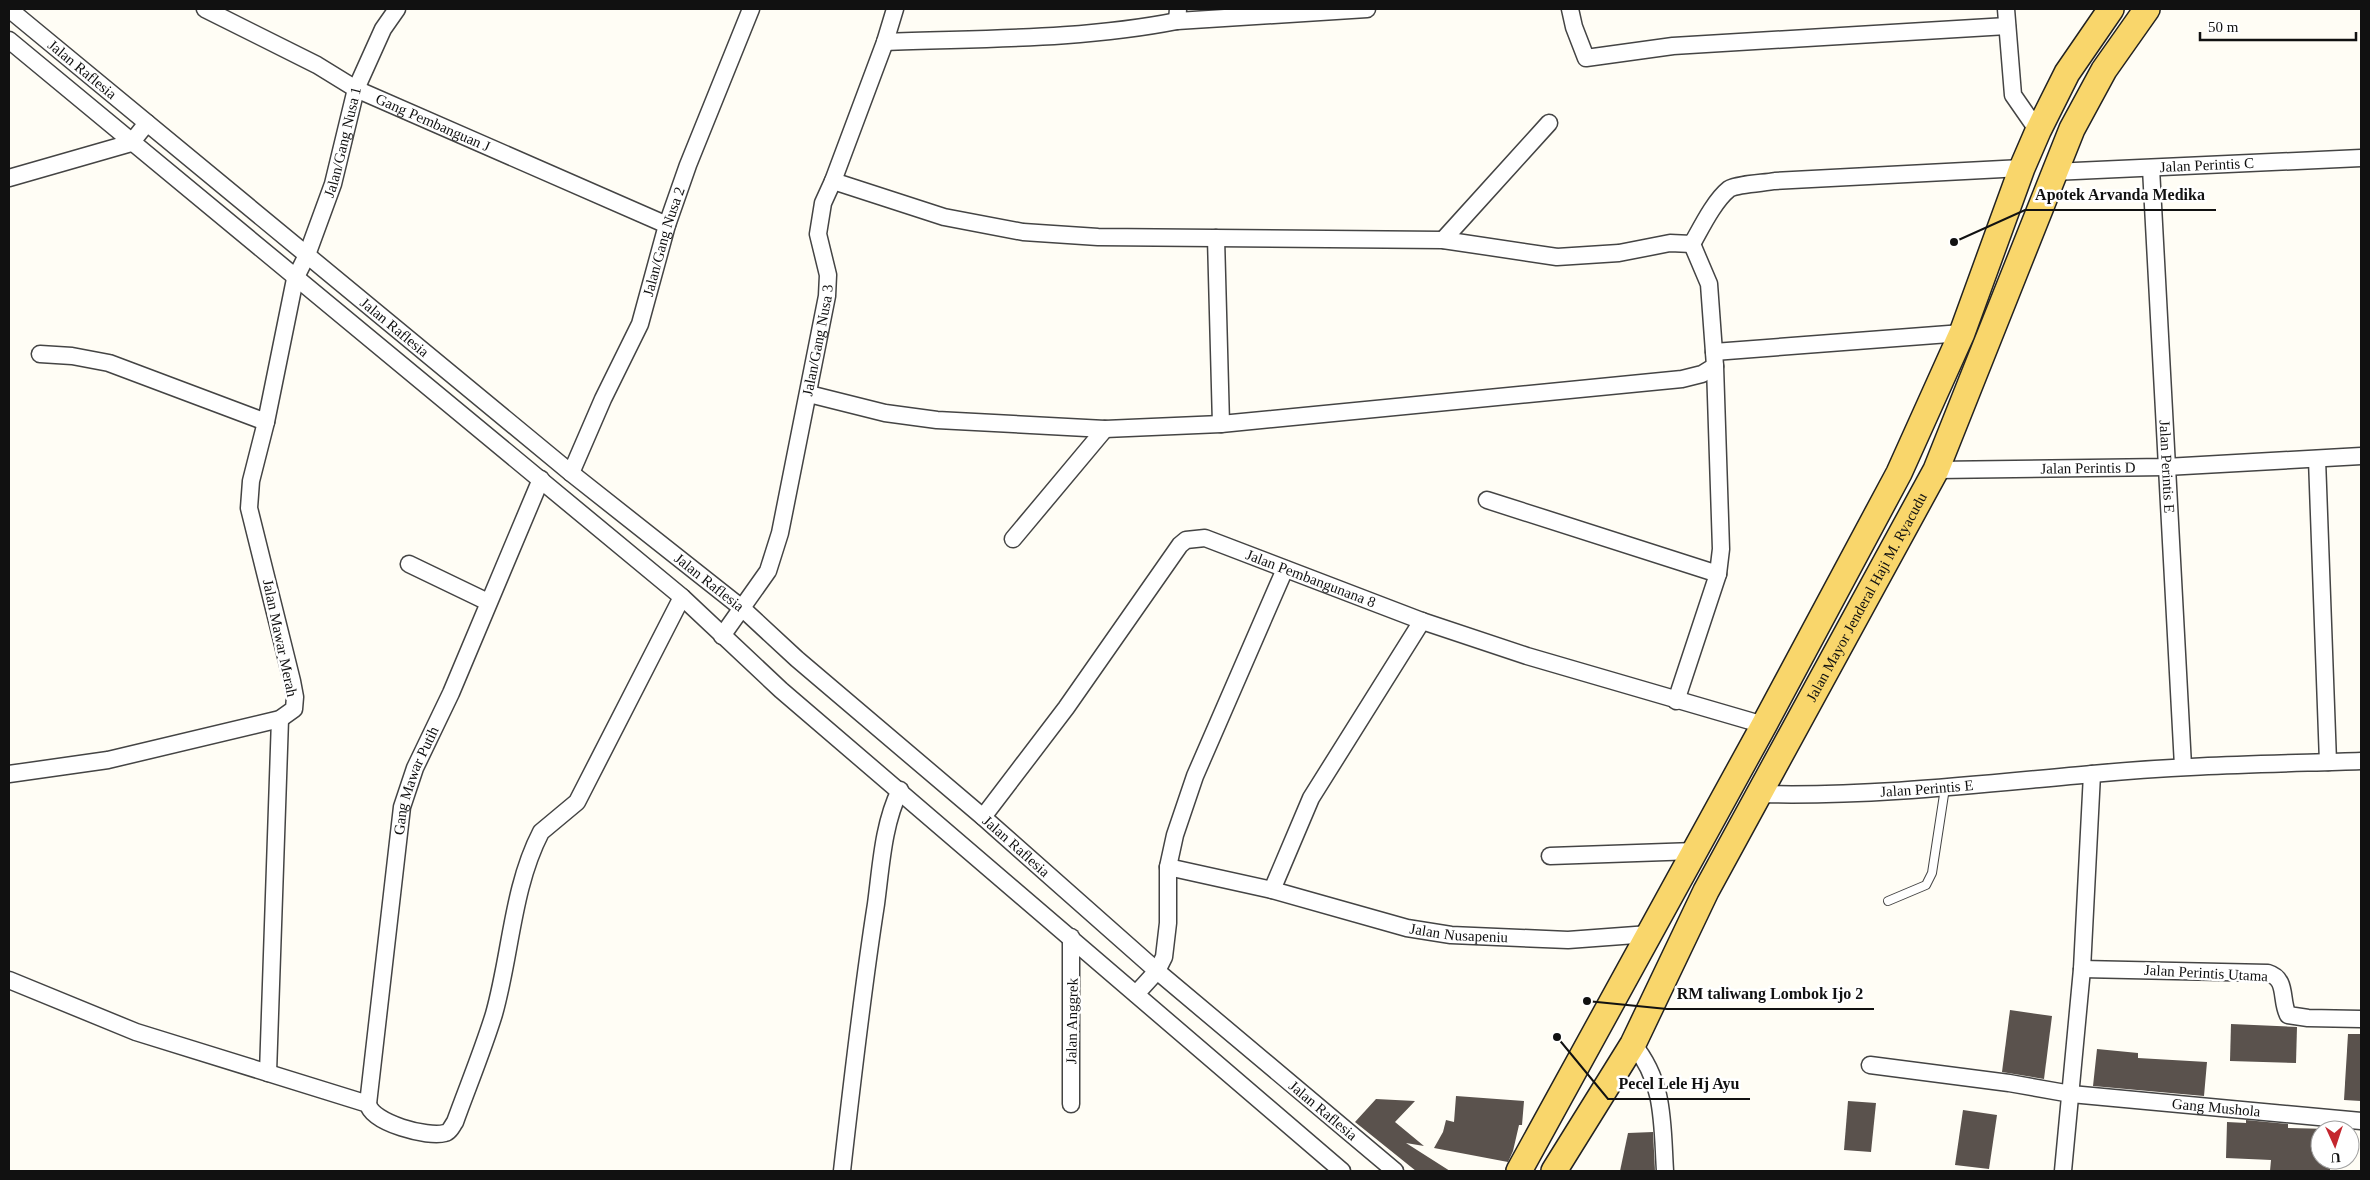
<svg xmlns="http://www.w3.org/2000/svg" width="2370" height="1180" viewBox="0 0 2370 1180" font-family="Georgia,serif">
<style>
.building{fill:#5a524d}
.lines{fill:none;stroke-linecap:round;stroke-linejoin:round}
.service-casing{stroke:#444;stroke-width:10}
.minor-casing{stroke:#444;stroke-width:19}
.primary-casing{stroke:#222;stroke-width:28}
.service{stroke:#fff;stroke-width:8}
.minor{stroke:#fff;stroke-width:16}
.primary{stroke:#f9d66b;stroke-width:25}
.labels{text-anchor:middle;stroke-width:5;stroke-linejoin:round;paint-order:stroke}
.street-label{font-size:15px;fill:#111;stroke:#fff}
.leader{fill:none;stroke:#111;stroke-width:2}
.callout-dot{fill:#111;stroke:#fff;stroke-width:2}
.callout-label{font-size:16px;text-anchor:middle;font-weight:bold;fill:#111;stroke:#fff;stroke-width:5;stroke-linejoin:round;paint-order:stroke}
</style>
<rect width="100%" height="100%" fill="#fffdf5"/>
<!-- building -->
<g class="building">
<polygon points="2010,1010 2052,1016 2044,1079 2002,1072"/>
<polygon points="2231,1024 2297,1027 2296,1063 2230,1061"/>
<polygon points="2348,1034 2361,1034 2361,1101 2344,1100"/>
<polygon points="2097,1049 2138,1053 2138,1058 2207,1062 2204,1096 2093,1086"/>
<polygon points="1456,1096 1524,1101 1522,1125 1519,1125 1513,1151 1508,1162 1434,1148 1443,1132 1446,1120 1454,1122"/>
<polygon points="1376,1099 1415,1101 1395,1122 1424,1146 1406,1143 1450,1171 1416,1171 1355,1122"/>
<polygon points="1848,1101 1876,1103 1871,1152 1844,1150"/>
<polygon points="1963,1110 1997,1115 1989,1169 1955,1165"/>
<polygon points="2246,1120 2288,1124 2288,1128 2331,1129 2320,1130 2320,1160 2330,1160 2330,1171 2270,1171 2271,1160 2226,1158 2227,1122 2246,1123"/>
<polygon points="1653,1132 1655,1171 1620,1171 1628,1133"/>
</g>
<g class="lines">
<defs>
<polyline id="service" points="1888,901 1926,885 1932,873 1945,788"/>
<g id="minor">
<path id="s1" d="M9,9L571,473L743,609L797,659L983,817L1157,971L1395,1171"/>
<path id="s2" d="M205,9L317,65L356,89L667,225"/>
<polyline points="1178,9 1177,21 1367,9"/>
<polyline points="1570,9 1574,27 1586,58 1673,46 2007,26"/>
<polyline points="2006,9 2013,95 2038,131"/>
<polyline points="9,40 682,597 781,690 1342,1171"/>
<path d="M885,42C982,38 1081,40 1177,21"/>
<path id="s3" d="M2151,168L2183,766"/>
<path id="s4" d="M2053,172L2361,158"/>
<polyline points="9,178 131,143 147,123"/>
<path d="M833,181L944,217L1023,232L1098,237L1443,240L1557,257L1619,253L1670,243L1692,244C1701,228 1714,201 1729,189C1737,184 1764,183 1775,181L2022,168"/>
<polyline points="1216,238 1221,424"/>
<polyline points="1443,240 1549,123"/>
<polyline points="1714,352 1962,333"/>
<polyline points="40,354 72,356 109,363 266,422"/>
<polyline points="809,394 885,413 937,420 1105,429 1221,424 1682,379 1702,374 1715,366"/>
<polyline points="2317,459 2328,762"/>
<path id="s5" d="M1936,470L2166,467L2361,456"/>
<path id="s6" d="M571,473L603,399L640,324L667,225L688,165L751,9"/>
<polyline points="1487,500 1718,574"/>
<polyline points="1013,539 1105,429"/>
<polyline points="409,564 488,602"/>
<path id="s7" d="M722,636L768,571L780,533L827,296L828,275L818,234L823,203L833,181L885,42L895,9"/>
<polyline points="1676,701 1718,574 1721,549 1715,366 1709,284 1692,244"/>
<path id="s8" d="M9,774L108,760L280,719L294,709L295,697L292,681L249,508L251,481L266,422L295,279L307,255L333,184L356,89L383,29L397,9"/>
<path id="s9" d="M1759,794C1871,797 1981,784 2092,774C2182,765 2271,764 2361,761"/>
<path id="s10" d="M983,817L1066,708L1180,545L1186,540L1205,538L1422,621L1527,656L1764,725"/>
<polyline points="1550,856 1695,851"/>
<path id="s11" d="M1168,867L1272,890L1407,928L1451,935L1568,940L1649,934"/>
<polyline points="1272,890 1311,798 1422,621"/>
<path d="M2082,969L2268,973C2288,979 2280,1000 2288,1015L2308,1018L2361,1019"/>
<path d="M9,980L136,1032L368,1104C372,1123 428,1138 445,1133C450,1132 452,1126 455,1122C468,1086 483,1050 494,1014C511,954 512,888 541,832L577,802L682,597"/>
<polyline points="1136,994 1157,971 1164,957 1168,923 1168,867 1175,835 1195,776 1285,569"/>
<path d="M1633,1044C1665,1083 1662,1123 1665,1171"/>
<path id="s12" d="M1870,1065L2009,1083L2071,1094L2361,1121"/>
<polyline points="268,1073 280,719"/>
<path id="s13" d="M368,1104L402,807L415,768L451,693L541,479"/>
<polyline points="1071,1104 1071,937"/>
<path d="M842,1171C852,1082 862,993 876,904C881,867 883,824 900,790"/>
<polyline points="2063,1171 2082,969 2092,774"/>
</g>
<g id="primary">
<polyline points="1519,1171 1764,725 1899,473 1962,333 2022,168 2038,131 2067,73 2111,9"/>
<path id="s14" d="M1554,1171L1633,1044L1706,891L1936,470L2072,129L2104,70L2147,9"/>
</g>
</defs>
<!-- service casing -->
<use href="#service" class="service-casing"/>
<!-- minor casing -->
<use href="#minor" class="minor-casing"/>
<!-- primary casing -->
<use href="#primary" class="primary-casing"/>
<!-- service -->
<use href="#service" class="service"/>
<!-- minor -->
<use href="#minor" class="minor"/>
<!-- primary -->
<use href="#primary" class="primary"/>
</g>
<g class="labels">
<!-- street labels -->
<g class="street-label">
<text dy="5" stroke="none"><textPath href="#s1" startOffset="95">Jalan Raflesia</textPath></text>
<text dy="5" stroke="none"><textPath href="#s2" startOffset="255">Gang Pembanguan J</textPath></text>
<text dy="5" stroke="none"><textPath href="#s8" startOffset="880">Jalan/Gang Nusa 1</textPath></text>
<text dy="5" stroke="none"><textPath href="#s4" startOffset="154">Jalan Perintis C</textPath></text>
<text dy="5" stroke="none"><textPath href="#s6" startOffset="250">Jalan/Gang Nusa 2</textPath></text>
<text dy="5" stroke="none"><textPath href="#s1" startOffset="500">Jalan Raflesia</textPath></text>
<text dy="5" stroke="none"><textPath href="#s7" startOffset="316">Jalan/Gang Nusa 3</textPath></text>
<text dy="5" stroke="none"><textPath href="#s3" startOffset="299">Jalan Perintis E</textPath></text>
<text dy="5" stroke="none"><textPath href="#s5" startOffset="152">Jalan Perintis D</textPath></text>
<text dy="5" stroke="none"><textPath href="#s10" startOffset="476">Jalan Pembangunana 8</textPath></text>
<text dy="5" stroke="none"><textPath href="#s1" startOffset="905">Jalan Raflesia</textPath></text>
<text dy="5" stroke="none"><textPath href="#s14" startOffset="654">Jalan Mayor Jenderal Haji M. Ryacudu</textPath></text>
<text transform="translate(280 638) rotate(78)" y="5">Jalan Mawar Merah</text>
<text dy="5" stroke="none"><textPath href="#s13" startOffset="328">Gang Mawar Putih</textPath></text>
<text dy="5" stroke="none"><textPath href="#s9" startOffset="168">Jalan Perintis E</textPath></text>
<text dy="5" stroke="none"><textPath href="#s1" startOffset="1310">Jalan Raflesia</textPath></text>
<text dy="5" stroke="none"><textPath href="#s11" startOffset="299">Jalan Nusapeniu</textPath></text>
<text transform="translate(2206 973) rotate(3)" y="5">Jalan Perintis Utama</text>
<text transform="translate(1072 1021) rotate(-89)" y="5">Jalan Anggrek</text>
<text dy="5" stroke="none"><textPath href="#s12" startOffset="349">Gang Mushola</textPath></text>
<text dy="5" stroke="none"><textPath href="#s1" startOffset="1715">Jalan Raflesia</textPath></text>
</g>
</g>
<!-- callouts -->
<path class="leader" d="M1954 242L2025 210H2216M1587 1001L1667 1009H1874M1557 1037L1608 1099H1750"/>
<g class="callout-dot">
<circle cx="1954" cy="242" r="5"/>
<circle cx="1587" cy="1001" r="5"/>
<circle cx="1557" cy="1037" r="5"/>
</g>
<g class="callout-label">
<text x="2120" y="200">Apotek Arvanda Medika</text>
<text x="1770" y="999">RM taliwang Lombok Ijo 2</text>
<text x="1679" y="1089">Pecel Lele Hj Ayu</text>
</g>
<!-- border -->
<rect width="2370" height="1180" fill="none" stroke="#111111" stroke-width="20"/>
<!-- north arrow -->
<g transform="translate(2335 1145) rotate(177)"><circle r="24" fill="#ffffff" stroke="#a0a0a0"/>
<path d="M0-4L9 19L0 12L-9 19Z" fill="#c4262e"/>
<text y="-8" font-size="14" font-weight="bold" text-anchor="middle" fill="#111111">U</text>
</g>
<!-- scale -->
<path d="M2200 32v8h156v-8" fill="none" stroke="#111111" stroke-width="2.5"/>
<text x="2208" y="32" font-size="15" fill="#111111" stroke="#ffffff" stroke-width="4" paint-order="stroke">50 m</text>
</svg>
